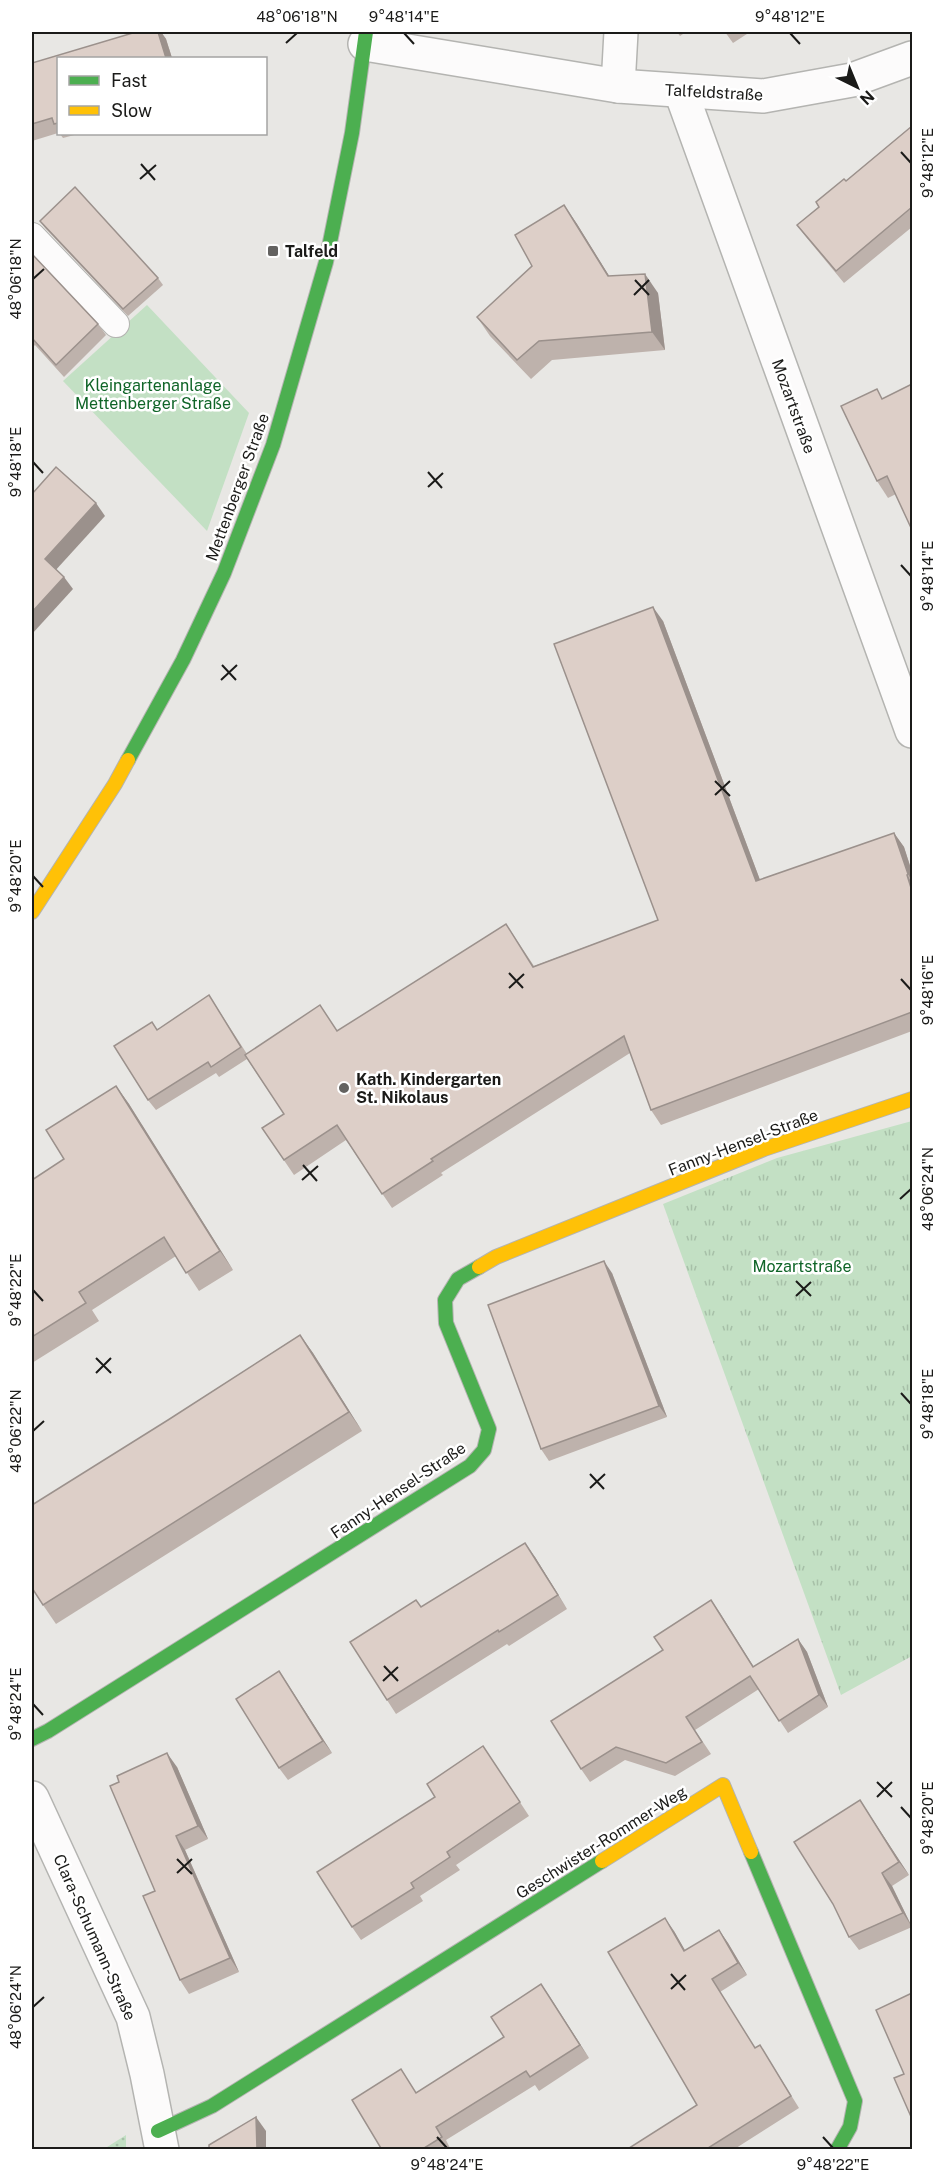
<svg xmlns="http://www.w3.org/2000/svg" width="944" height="2181" viewBox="0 0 944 2181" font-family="'Public Sans',sans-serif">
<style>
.grass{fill:url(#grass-dots)}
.park{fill:url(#park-tufts)}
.garden{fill:#c3e0c4}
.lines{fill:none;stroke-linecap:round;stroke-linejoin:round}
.lane-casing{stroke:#b4b4b1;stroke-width:28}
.street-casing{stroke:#b4b4b1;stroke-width:36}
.fast-casing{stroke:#b4b4b1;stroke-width:16}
.slow-casing{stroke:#b4b4b1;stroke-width:16}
.lane{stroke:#fcfbfb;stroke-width:26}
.street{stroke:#fcfbfb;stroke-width:33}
.fast{stroke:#4caf50;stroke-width:14}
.slow{stroke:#ffc107;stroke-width:14}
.wall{fill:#beb2ac}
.shaded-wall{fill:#9b918c}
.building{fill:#ddcfc8;stroke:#9b918c;stroke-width:1.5}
.ticks{fill:none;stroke:#1b1b19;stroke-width:2}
.poi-dot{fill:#636260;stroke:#fff;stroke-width:2}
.labels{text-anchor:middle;stroke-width:5;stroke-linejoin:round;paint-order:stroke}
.street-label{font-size:16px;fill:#1b1b19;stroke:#fff}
.poi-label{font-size:16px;font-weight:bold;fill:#1b1b19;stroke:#fff;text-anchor:start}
.park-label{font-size:16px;fill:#106528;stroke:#fff}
.neatline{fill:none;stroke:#1b1b19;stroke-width:2}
.ticks-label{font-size:15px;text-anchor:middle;fill:#1b1b19}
</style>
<defs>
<pattern id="grass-dots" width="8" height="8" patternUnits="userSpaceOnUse" patternTransform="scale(1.5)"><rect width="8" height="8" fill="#c3e0c4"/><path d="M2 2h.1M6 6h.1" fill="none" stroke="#a7c0a8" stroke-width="1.8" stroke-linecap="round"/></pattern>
<pattern id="park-tufts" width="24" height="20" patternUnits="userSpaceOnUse" patternTransform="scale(1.5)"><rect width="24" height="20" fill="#c3e0c4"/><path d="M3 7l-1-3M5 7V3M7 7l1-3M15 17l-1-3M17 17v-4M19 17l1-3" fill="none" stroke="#a7c0a8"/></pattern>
</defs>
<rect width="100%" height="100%" fill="#e8e7e4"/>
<!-- grass -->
<polygon class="grass" points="126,2135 126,2149 104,2149"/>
<!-- park -->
<polygon class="park" points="912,1121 912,1656 841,1695 663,1204 777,1158"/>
<!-- garden -->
<polygon class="garden" points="147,305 249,413 207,531 63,381"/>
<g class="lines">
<defs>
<polyline id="lane" points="32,236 116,324"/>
<g id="street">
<polyline points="365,44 618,86 763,96 852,80 912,58"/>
<polyline points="618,86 621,32"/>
<polyline points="681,92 912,731"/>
<polyline points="32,1798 133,2017 147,2074 162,2150"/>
</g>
<g id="fast">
<polyline points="128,760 183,660 224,573 273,445 326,262 352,133 366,32"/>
<polyline points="32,1739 48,1731 470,1466 484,1450 489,1429 446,1323 445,1300 458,1279 479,1267"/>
<polyline points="751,1852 855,2101 850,2127 837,2150"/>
<polyline points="158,2131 212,2106 602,1861"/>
</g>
<g id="slow">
<polyline points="32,912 115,784 128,760"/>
<polyline points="479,1267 496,1257 764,1149 912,1099"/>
<polyline points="602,1861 723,1785 751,1852"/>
</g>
</defs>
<!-- lane casing -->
<use href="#lane" class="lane-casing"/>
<!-- street casing -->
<use href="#street" class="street-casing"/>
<!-- fast casing -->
<use href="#fast" class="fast-casing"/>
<!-- slow casing -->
<use href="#slow" class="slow-casing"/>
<!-- lane -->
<use href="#lane" class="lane"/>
<!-- street -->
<use href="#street" class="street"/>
<!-- fast -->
<use href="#fast" class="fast"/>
<!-- slow -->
<use href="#slow" class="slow"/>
</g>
<!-- wall -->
<g class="wall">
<polygon points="136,32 161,32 166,39 172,58 58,58 58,133 32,141 32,63"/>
<polygon points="677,32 686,32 680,36"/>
<polygon points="725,32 750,32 733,43"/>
<polygon points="912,126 912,227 844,283 806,237 797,225 819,207 846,181"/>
<polygon points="60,134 78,134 63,138"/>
<polygon points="564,205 577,224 609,276 658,293 665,350 552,360 531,379 490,336 477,317 532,266"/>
<polygon points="40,221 158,278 163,285 128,316 45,228"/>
<polygon points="32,254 98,324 106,335 64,377 35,345 32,348"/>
<polygon points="877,389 896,494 888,498 877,481"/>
<polygon points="663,621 760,880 894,833 904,847 912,872 912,1031 661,1125 651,1110 630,1053 441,1173 443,1175 392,1208 346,1140 294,1175 262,1128 284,1114 247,1059 219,1077 216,1073 156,1110 148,1100 157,1029 216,1006 247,1054 338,1031 506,924 534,966 658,920"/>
<polygon points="116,1086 129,1104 233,1270 199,1291 176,1256 92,1310 99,1321 32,1363 32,1180 64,1159"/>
<polygon points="612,1273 667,1417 549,1461 541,1449"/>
<polygon points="300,1335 313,1353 362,1431 56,1624 43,1605 168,1420"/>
<polygon points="535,1557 567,1609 509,1646 507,1644 396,1714 387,1700 421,1607"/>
<polygon points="711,1600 753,1667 798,1639 807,1652 828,1707 788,1733 759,1689 695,1730 711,1754 675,1776 625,1760 590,1782 581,1769 663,1650"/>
<polygon points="279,1671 332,1753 288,1780 279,1768"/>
<polygon points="483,1746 529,1816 456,1865 460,1870 420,1896 423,1901 361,1940 352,1927 435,1797"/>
<polygon points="177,1767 208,1839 185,1850 239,1972 189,1994 180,1980 155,1891"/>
<polygon points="860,1800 909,1875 892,1886 912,1927 859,1950 849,1937"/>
<polygon points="719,1930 728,1943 747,1975 720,1992 755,2048 768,2058 799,2108 733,2150 626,2150 697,2105 674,1931 685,1951"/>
<polygon points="541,1984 589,2058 539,2091 535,2085 446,2140 451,2150 382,2150 401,2069 416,2093 504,2037"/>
</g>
<!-- shaded-wall -->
<g class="shaded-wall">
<polygon points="158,32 161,32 166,39 172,58 166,58"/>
<polygon points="564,205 577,224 621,295 608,276"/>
<polygon points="645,274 658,293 665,350 652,332"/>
<polygon points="96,503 105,516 54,572 45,559"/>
<polygon points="64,577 73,589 32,634 32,612"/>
<polygon points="653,607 663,621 766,896 756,881"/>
<polygon points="894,833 904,847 912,872 912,881 908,874"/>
<polygon points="907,875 912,883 912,891"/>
<polygon points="116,1086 129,1104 233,1270 220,1251"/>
<polygon points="604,1261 612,1273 667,1417 659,1406"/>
<polygon points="300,1335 313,1353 362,1431 349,1412"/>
<polygon points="525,1543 535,1557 567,1609 558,1595"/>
<polygon points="711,1600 720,1613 762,1680 753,1667"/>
<polygon points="798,1639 807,1652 828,1707 819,1695"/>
<polygon points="279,1671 287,1683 332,1753 323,1741"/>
<polygon points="167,1753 177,1767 208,1839 198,1826"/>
<polygon points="860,1800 869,1814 909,1875 899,1862"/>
<polygon points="176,1836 185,1850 239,1972 230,1958"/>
<polygon points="882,1873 892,1886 912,1927 903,1913"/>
<polygon points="665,1918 674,1931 693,1964 684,1951"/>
<polygon points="719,1930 728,1943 747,1975 738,1963"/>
<polygon points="541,1984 550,1997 589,2058 580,2045"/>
<polygon points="256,2117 266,2131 266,2150 257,2150"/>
</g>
<!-- building -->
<g class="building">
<polygon points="136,32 158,32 166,58 58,58 58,123 54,124 52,118 32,124 32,63"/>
<polygon points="912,126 912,207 836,271 797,225 819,207 816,202 844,179 846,181"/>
<polygon points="75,187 158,278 123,309 40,221"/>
<polygon points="564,205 608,276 645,274 652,332 539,341 517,360 477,317 532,266 515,235"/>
<polygon points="32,254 98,324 56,365 32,338"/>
<polygon points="912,384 912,530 887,476 877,481 841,406 877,389 882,399"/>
<polygon points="56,467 96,503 45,559 64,577 32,612 32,494"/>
<polygon points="653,607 756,881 894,833 908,874 907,875 912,891 912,1012 651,1110 624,1036 431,1159 433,1161 382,1194 337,1125 284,1160 262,1128 284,1114 245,1055 320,1005 337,1031 506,924 533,967 658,920 554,644"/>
<polygon points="209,995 241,1047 211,1067 208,1062 148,1100 114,1046 152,1022 157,1030"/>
<polygon points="116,1086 220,1251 186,1273 164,1237 79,1292 86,1303 32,1337 32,1180 64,1159 46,1130"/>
<polygon points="604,1261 659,1406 541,1449 488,1305"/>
<polygon points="300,1335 349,1412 43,1605 32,1588 32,1505 168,1420"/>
<polygon points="525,1543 558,1595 499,1632 498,1630 387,1700 350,1642 416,1600 421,1607"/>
<polygon points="711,1600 753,1667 798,1639 819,1695 779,1721 750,1676 686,1717 702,1742 666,1763 616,1747 581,1769 551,1721 663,1650 654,1637"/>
<polygon points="279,1671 323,1741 279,1768 236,1699"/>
<polygon points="483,1746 520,1802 447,1852 450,1857 411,1883 414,1888 352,1927 317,1872 435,1797 427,1784"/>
<polygon points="167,1753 198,1826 176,1836 230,1958 180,1980 143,1896 155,1891 110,1786 119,1782 117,1776"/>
<polygon points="860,1800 899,1862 882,1873 903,1913 849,1937 833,1904 794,1842"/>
<polygon points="665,1918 684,1951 719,1930 738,1963 712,1979 755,2048 760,2045 791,2096 705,2150 626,2150 697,2105 608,1952"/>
<polygon points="541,1984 580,2045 530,2077 526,2071 436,2127 442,2137 421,2150 382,2150 352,2100 401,2069 416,2093 504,2037 491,2017"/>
<polygon points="912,1993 912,2119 894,2078 904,2074 876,2010"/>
<polygon points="256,2117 257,2150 209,2150 209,2145"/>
</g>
<!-- ticks -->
<path class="ticks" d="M404,33L414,44M790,33L800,44M286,43L297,33M901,152L911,163M141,164L155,180M140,179L156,165M33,279L44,269M635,280L649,295M634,295L649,280M33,462L43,473M428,472L442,488M428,487L443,473M901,565L911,576M222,665L236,680M221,680L237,665M715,781L730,796M715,795L730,781M33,876L43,887M509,973L523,988M901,979L911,990M509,988L524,974M303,1165L317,1181M302,1180L318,1166M900,1199L911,1189M796,1281L811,1296M33,1290L43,1301M796,1296L811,1282M96,1358L111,1373M96,1373L111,1358M901,1393L911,1404M33,1431L44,1421M590,1474L604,1489M590,1488L605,1474M384,1666L398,1681M383,1681L398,1667M33,1704L43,1715M877,1782L892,1797M877,1797L892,1782M901,1807L911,1818M177,1859L192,1874M177,1873L192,1859M671,1974L685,1990M671,1989L686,1975M33,2007L44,1997M437,2137L447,2148M823,2137L833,2148"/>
<!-- markers -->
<g class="poi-dot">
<rect x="267" y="245" width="12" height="12" rx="3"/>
<circle cx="344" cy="1088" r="6"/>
</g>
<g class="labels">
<!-- street labels -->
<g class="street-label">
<text transform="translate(714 92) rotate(3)" y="6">Talfeldstraße</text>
<text transform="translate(794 406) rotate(70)" y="6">Mozartstraße</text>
<text transform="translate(237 487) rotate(-70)" y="6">Mettenberger Straße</text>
<text transform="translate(743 1142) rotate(-21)" y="6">Fanny-Hensel-Straße</text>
<text transform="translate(398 1490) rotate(-34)" y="6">Fanny-Hensel-Straße</text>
<text transform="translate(601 1842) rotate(-32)" y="6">Geschwister-Rommer-Weg</text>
<text transform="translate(95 1937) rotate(66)" y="6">Clara-Schumann-Straße</text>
</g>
<!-- poi labels -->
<g class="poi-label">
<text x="285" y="257">Talfeld</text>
<text x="356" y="1085">Kath. Kindergarten<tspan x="356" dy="18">St. Nikolaus</tspan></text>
</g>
<!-- park labels -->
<g class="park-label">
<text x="153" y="391">Kleingartenanlage<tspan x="153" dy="18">Mettenberger Straße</tspan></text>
<text x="802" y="1272">Mozartstraße</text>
</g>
</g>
<!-- border -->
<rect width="944" height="2181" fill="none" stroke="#ffffff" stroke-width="66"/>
<!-- legend -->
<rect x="57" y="57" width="210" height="78" fill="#ffffff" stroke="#a4a4a3" stroke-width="1.5"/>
<rect x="69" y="76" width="30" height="9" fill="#4caf50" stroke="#a4a4a3" stroke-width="1.5"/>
<text x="111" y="87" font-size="18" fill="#1b1b19">Fast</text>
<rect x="69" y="106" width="30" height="9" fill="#ffc107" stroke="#a4a4a3" stroke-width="1.5"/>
<text x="111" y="117" font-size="18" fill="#1b1b19">Slow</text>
<!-- north arrow -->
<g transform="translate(857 87) rotate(137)" stroke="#ffffff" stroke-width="4.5" paint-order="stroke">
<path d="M0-4.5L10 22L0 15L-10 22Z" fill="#1b1b19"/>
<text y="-9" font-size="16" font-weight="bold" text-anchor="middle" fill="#1b1b19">N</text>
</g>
<rect x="33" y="33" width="878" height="2115" class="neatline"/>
<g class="ticks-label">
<text x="297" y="22">48°06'18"N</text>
<text x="404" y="22">9°48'14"E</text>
<text x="790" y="22">9°48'12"E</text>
<text transform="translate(928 163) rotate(-90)" y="5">9°48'12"E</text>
<text transform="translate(16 279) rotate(-90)" y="5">48°06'18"N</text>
<text transform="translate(16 462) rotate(-90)" y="5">9°48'18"E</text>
<text transform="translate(928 576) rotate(-90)" y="5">9°48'14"E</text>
<text transform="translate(16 876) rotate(-90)" y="5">9°48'20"E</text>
<text transform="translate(928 990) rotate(-90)" y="5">9°48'16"E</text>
<text transform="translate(928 1189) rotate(-90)" y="5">48°06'24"N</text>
<text transform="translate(16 1290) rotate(-90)" y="5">9°48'22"E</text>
<text transform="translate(928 1404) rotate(-90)" y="5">9°48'18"E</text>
<text transform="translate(16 1431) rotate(-90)" y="5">48°06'22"N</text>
<text transform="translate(16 1704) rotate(-90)" y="5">9°48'24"E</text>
<text transform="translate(928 1818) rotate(-90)" y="5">9°48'20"E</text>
<text transform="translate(16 2007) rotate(-90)" y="5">48°06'24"N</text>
<text x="447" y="2170">9°48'24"E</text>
<text x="833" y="2170">9°48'22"E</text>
</g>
</svg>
